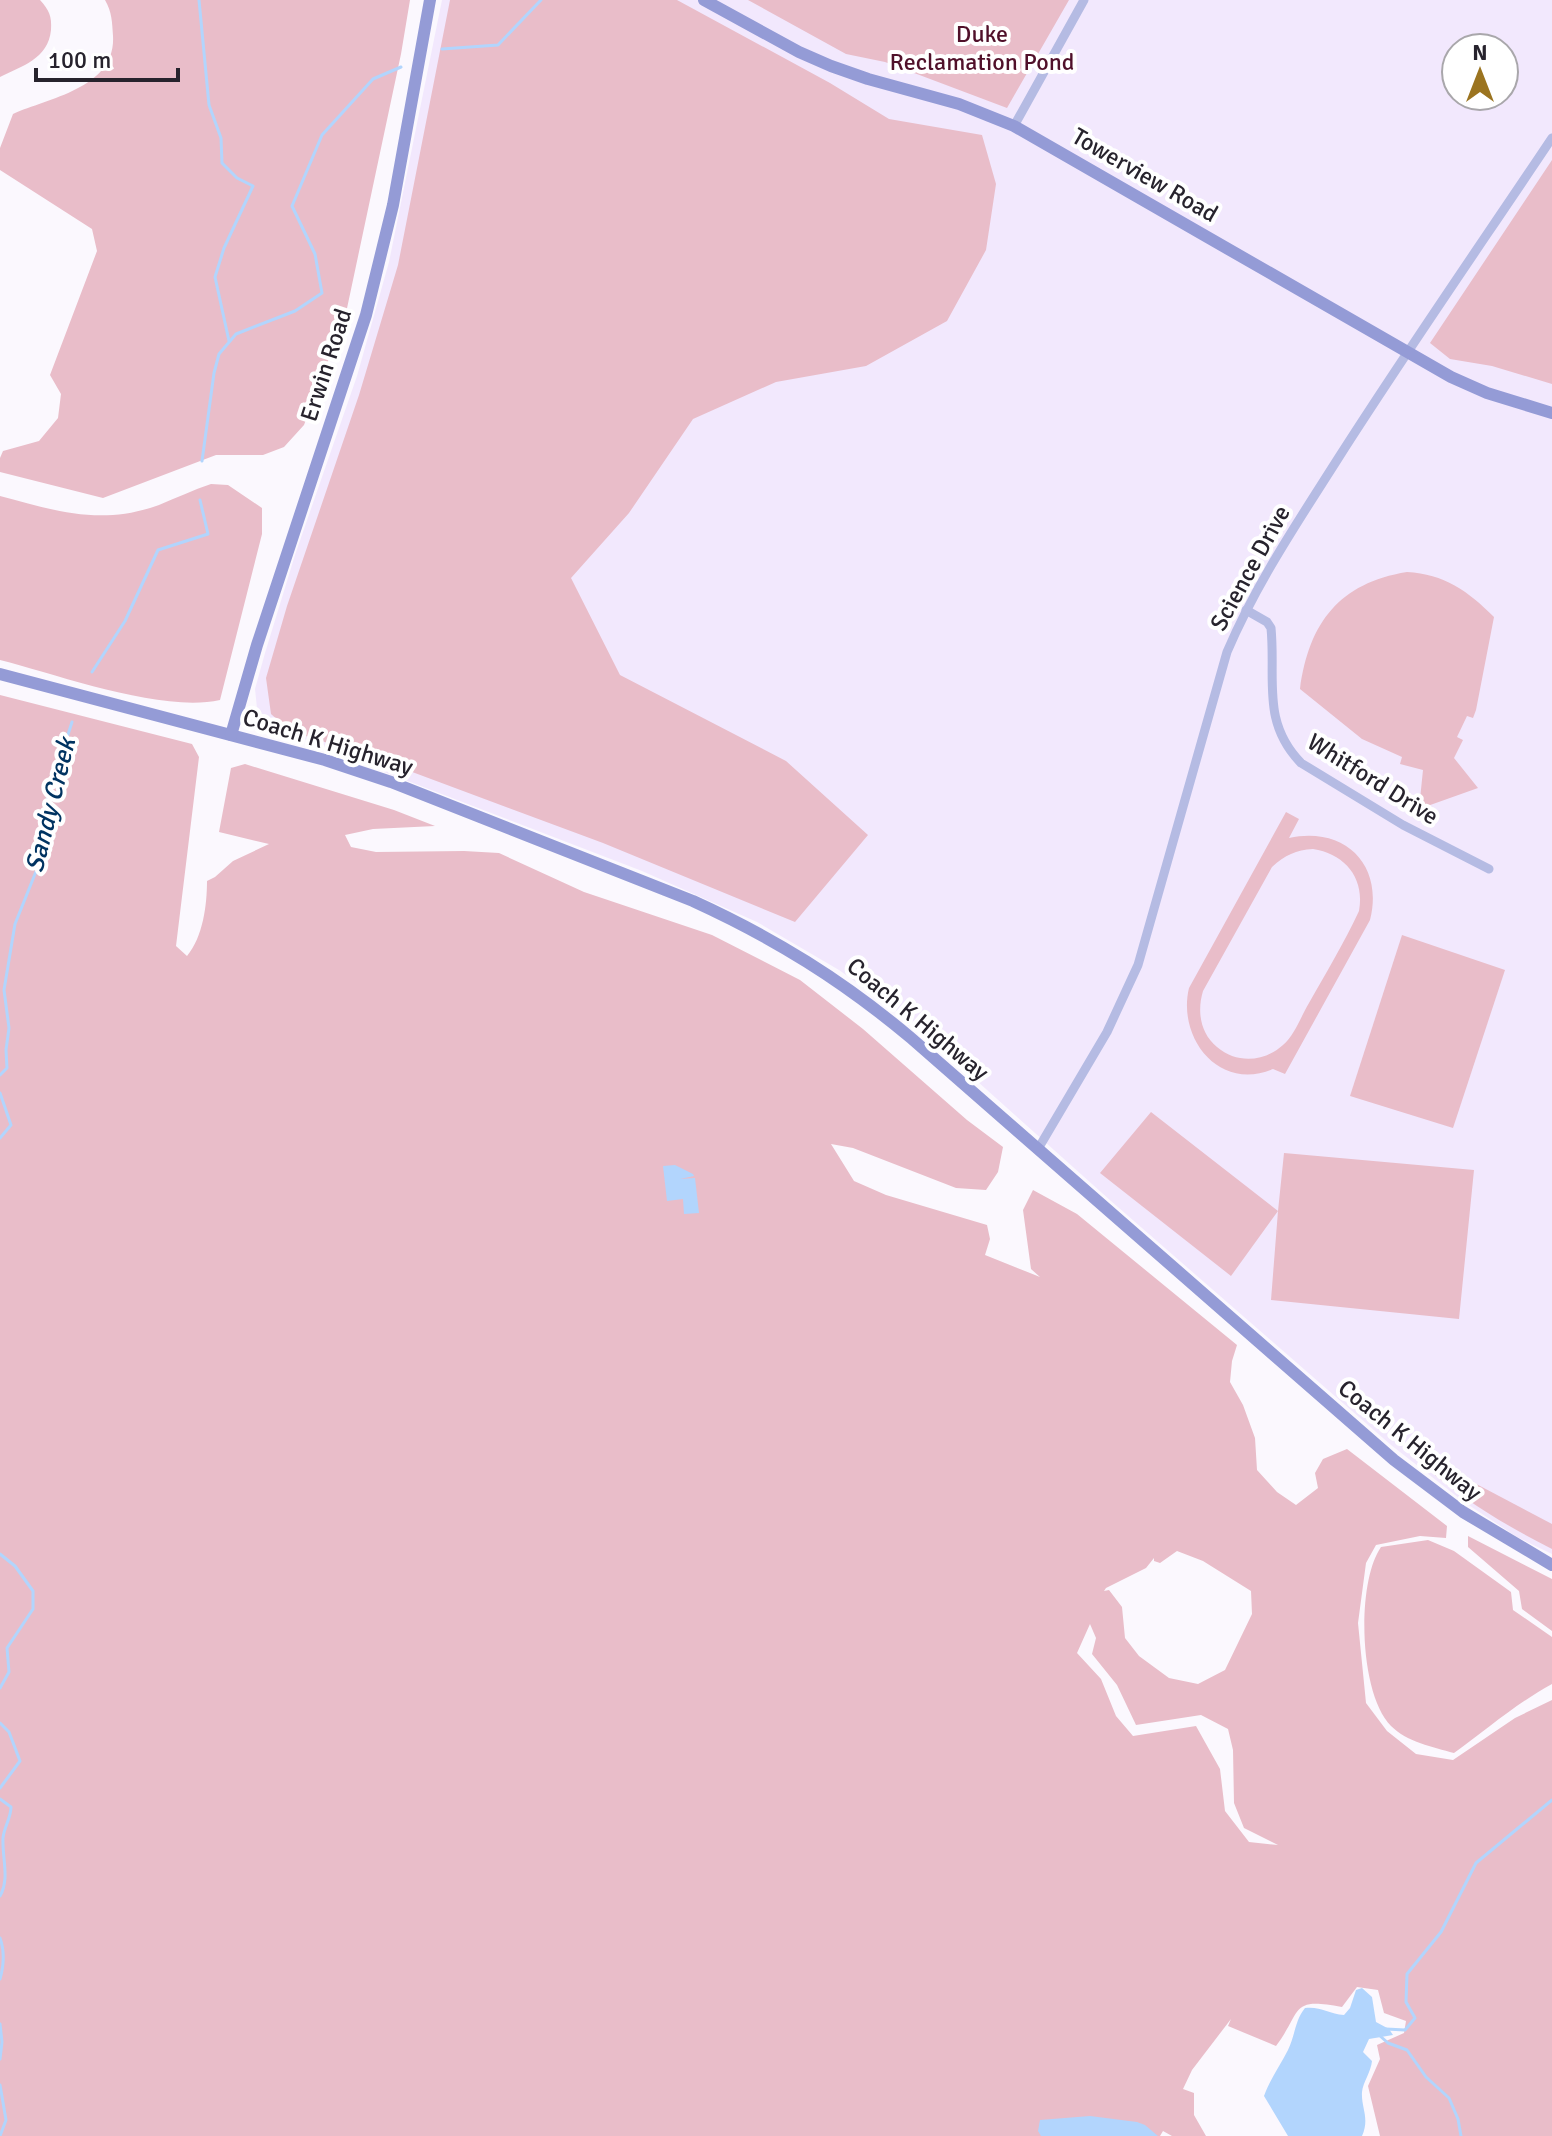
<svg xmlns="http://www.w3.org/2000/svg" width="1552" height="2136" viewBox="0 0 1552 2136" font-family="Signika,sans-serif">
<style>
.built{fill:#f2e8fd;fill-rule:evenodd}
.green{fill:#e9bdc9;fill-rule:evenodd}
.water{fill:#b2d5fd}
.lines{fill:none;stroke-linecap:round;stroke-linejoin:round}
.stream{stroke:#b2d5fd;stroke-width:3}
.street{stroke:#b5bbe3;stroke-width:9}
.secondary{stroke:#949bd6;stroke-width:12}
.labels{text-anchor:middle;stroke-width:8;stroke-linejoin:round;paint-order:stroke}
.park-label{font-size:24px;fill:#50102a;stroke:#fff}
.street-label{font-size:24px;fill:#27232d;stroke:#fff}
.water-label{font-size:26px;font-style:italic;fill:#003361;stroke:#fff}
</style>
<rect width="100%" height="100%" fill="#fbf8fe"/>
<!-- built -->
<path class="built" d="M442,0H1552V1554L1517,1537L1464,1502L1391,1445L1111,1201L958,1064L897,1011L839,970L757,922L642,871L340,755L258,718L255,689L265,653L295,555L357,376L389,262ZM1456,48H1504V96H1456Z"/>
<!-- green -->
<g class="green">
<path d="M0,0H40C49,10 52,16 51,30C48,59 22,66 0,77Z"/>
<path d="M105,0H410L401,54L346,313L304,425L284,447L263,455H216L103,498L0,472V458L3,451L39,441L58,418L61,394L50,375L97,251L92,229L0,170V148L13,114C49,98 116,88 113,36C112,22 112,12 105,0Z"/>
<polygon points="450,0 677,0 830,83 889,119 982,135 996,184 986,250 947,321 866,366 776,382 693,419 629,513 571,578 620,675 786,761 868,835 795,922 603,843 372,757 290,731 271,714 266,678 287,606 359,395 398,265"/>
<polygon points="748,0 1069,0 1007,108 885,62 846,54"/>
<polygon points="1552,160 1552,384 1492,366 1450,359 1430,343"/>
<path d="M211,484L228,485L262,508V534L220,700C162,713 59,675 0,660V496C56,511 101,526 159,505C176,498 193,490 211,484Z"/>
<path d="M1407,572C1444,574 1468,591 1494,617L1476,710L1473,718L1467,716L1457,737L1463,740L1454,758L1478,788L1419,809L1423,770L1400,764L1402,757L1362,739L1300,689C1309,623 1339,583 1407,572Z"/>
<path d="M0,695L192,744L199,757L176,946L187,956C203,937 207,905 207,881L215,877L233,861L269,844L219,832L231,768L245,764L394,810L435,826L373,829L345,835L351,847L376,852L464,851L499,853L584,892L712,935L800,980L863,1029L967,1120L1003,1147L998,1172L986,1190L956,1188L853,1148L831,1144L854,1181L886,1195L987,1225L990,1239L985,1255L1040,1277L1031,1269L1023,1210L1033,1190L1077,1214L1237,1345L1232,1361L1230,1382L1243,1405L1255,1438L1257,1470L1277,1492L1296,1505L1318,1488L1315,1473L1323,1459L1347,1449L1447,1526L1446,1538L1420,1536L1376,1545L1366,1563L1358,1623L1366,1703L1387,1731L1416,1754L1453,1760L1515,1718L1552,1700V2136H1380L1368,2086L1380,2059L1377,2045L1404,2033L1406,2021L1384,2013L1378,1990L1357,1987L1342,2007C1289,1997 1303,2010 1276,2046L1228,2026L1231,2019L1192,2070L1183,2089L1194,2093V2115L1206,2136H1172L1163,2131L1160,2136H0ZM1177,1551L1203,1561L1251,1591L1252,1614L1225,1670L1198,1684L1169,1678L1139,1656L1125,1638L1122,1607L1109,1590L1104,1591L1106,1588L1146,1568L1154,1558V1561L1160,1563ZM1090,1624L1096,1638L1092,1654L1117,1685L1136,1725L1201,1715L1228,1729L1233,1750L1234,1803L1244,1828L1278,1845L1249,1842L1225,1811L1220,1769L1196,1726L1133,1736L1116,1716L1101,1679L1077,1653Z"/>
<path d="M1286,812L1299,819L1289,838C1345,826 1384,865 1370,920L1285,1074L1273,1069C1219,1092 1177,1038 1189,988ZM1313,849C1345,854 1365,878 1359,911C1344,943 1326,973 1309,1003C1301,1016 1295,1035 1283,1045C1264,1062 1237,1064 1217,1047C1200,1033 1197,1011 1203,991L1272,867C1285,855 1296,850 1313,849Z"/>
<polygon points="1402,935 1505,970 1453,1128 1350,1096"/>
<polygon points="1151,1112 1278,1211 1284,1153 1474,1170 1459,1319 1271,1300 1278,1211 1231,1276 1100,1173"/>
<path d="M1429,1459L1552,1524V1549C1509,1527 1464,1501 1428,1469Z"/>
<polygon points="1468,1536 1552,1579 1552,1631 1522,1609 1519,1591 1468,1547"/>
<path d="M1428,1540L1454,1551L1511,1592L1513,1610L1552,1637V1684C1517,1703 1486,1730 1454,1753C1433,1747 1407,1742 1391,1726C1359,1694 1356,1583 1381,1547Z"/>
</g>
<!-- water -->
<g class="water">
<polygon points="675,1165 693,1174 694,1176 680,1179 695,1178 699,1213 684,1214 683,1199 667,1201 663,1166"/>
<path d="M1362,1988L1372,1997L1376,2022L1389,2029L1393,2035L1369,2039L1363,2052L1372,2061C1371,2072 1363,2082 1362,2092C1361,2108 1370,2118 1362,2136H1288L1264,2096C1270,2079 1280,2066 1288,2050C1295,2036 1295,2020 1305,2008C1320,2006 1329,2014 1344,2015L1350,2008L1356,1990Z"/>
<polygon points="1090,2116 1137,2122 1145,2125 1158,2136 1041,2136 1038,2131 1040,2120"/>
</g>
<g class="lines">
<!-- stream -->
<g class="stream">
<polyline points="199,0 209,105 221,138 222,163 237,178 253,186 224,248 215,277 229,341"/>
<polyline points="442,49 498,45 541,0"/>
<polyline points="202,461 214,373 219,354 236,334 295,311 322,293 315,254 292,206 322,135 373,79 401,67"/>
<polyline points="92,672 125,621 158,550 208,534 200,500"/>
<polyline points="0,1075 7,1068 6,1050 9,1028 4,990 15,924 37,869 48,797 72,722"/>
<polyline points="0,1093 11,1125 0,1138"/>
<polyline points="0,1554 15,1566 33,1591 33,1609 7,1648 9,1672 0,1688"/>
<polyline points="0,1723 9,1732 20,1761 0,1788"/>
<path d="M0,1799L11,1807C11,1818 4,1827 3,1838C2,1858 10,1879 0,1896"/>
<path d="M0,1938C5,1952 4,1965 0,1979"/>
<polyline points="0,2024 2,2042 0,2059"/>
<polyline points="1386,2029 1405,2030 1415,2018 1406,2002 1407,1974 1441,1932 1476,1863 1552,1800"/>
<polyline points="1379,2035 1388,2043 1407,2050 1426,2077 1449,2098 1458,2119 1461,2136"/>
<polyline points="0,2085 6,2120 0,2136"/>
</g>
<!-- street -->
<g class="street">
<polyline points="1014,126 1084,0"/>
<path d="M1246,610L1267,622L1271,628C1276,679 1261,722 1301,763L1403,825L1489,869"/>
<path d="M1038,1149L1107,1032L1138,965L1227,652C1257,582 1299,520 1339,457C1408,349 1481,244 1552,138"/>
</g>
<!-- secondary -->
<g class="secondary">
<polyline points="704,0 799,52 831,66 868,79 959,104 1014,126 1451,377 1487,393 1552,413"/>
<path d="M0,674L325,760L391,782L693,901C774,938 842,980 911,1038L1394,1460L1463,1512L1552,1565"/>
<polyline points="231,735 257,645 366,315 393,205 430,0"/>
</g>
</g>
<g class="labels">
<!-- park labels -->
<g class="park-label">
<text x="982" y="42">Duke<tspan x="982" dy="28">Reclamation Pond</tspan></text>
</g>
<!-- street labels -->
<g class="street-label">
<text transform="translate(1145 175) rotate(30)" y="8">Towerview Road</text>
<text transform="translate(326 365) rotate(-72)" y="8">Erwin Road</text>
<text transform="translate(1250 568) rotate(-61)" y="8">Science Drive</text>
<text transform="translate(328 742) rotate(17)" y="8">Coach K Highway</text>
<text transform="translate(1373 779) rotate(32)" y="8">Whitford Drive</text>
<text transform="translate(918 1019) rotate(40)" y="8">Coach K Highway</text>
<text transform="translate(1410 1440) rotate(39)" y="8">Coach K Highway</text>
</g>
<!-- water labels -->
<g class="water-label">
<text transform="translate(50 805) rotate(-76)" y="9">Sandy Creek</text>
</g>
</g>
<!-- north arrow -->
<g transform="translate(1480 72)"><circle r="38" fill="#ffffff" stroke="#a9a7ab" stroke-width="2"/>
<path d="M0-6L14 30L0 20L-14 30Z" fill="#9b7420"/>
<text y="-12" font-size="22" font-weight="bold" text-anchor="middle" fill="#27232d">N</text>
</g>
<!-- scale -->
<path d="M36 68v12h142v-12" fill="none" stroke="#27232d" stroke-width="4"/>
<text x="48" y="68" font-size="24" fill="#27232d" stroke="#ffffff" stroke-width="6" paint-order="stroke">100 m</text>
</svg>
